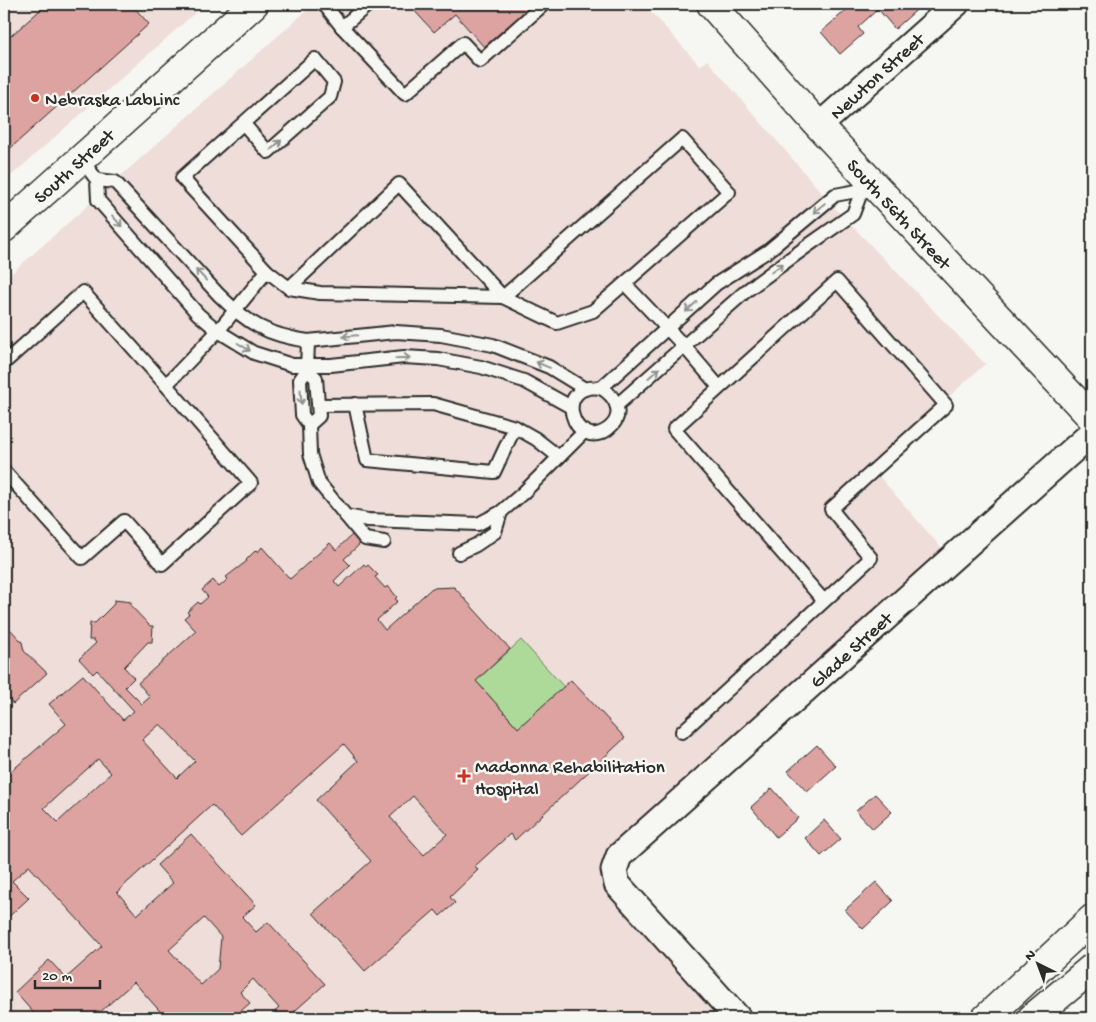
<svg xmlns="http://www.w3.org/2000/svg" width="1096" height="1022" viewBox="0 0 1096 1022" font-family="'Gochi Hand',sans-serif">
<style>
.built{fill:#eeddd9}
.green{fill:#aeda99;stroke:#6c8262}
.building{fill:#dda3a0;stroke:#2b2b2b;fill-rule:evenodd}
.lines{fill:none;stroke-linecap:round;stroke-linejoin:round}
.service-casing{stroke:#2b2b2b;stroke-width:16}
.minor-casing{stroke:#2b2b2b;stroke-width:29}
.secondary-casing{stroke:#2b2b2b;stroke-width:31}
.service{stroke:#f6f6f2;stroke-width:12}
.minor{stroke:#f6f6f2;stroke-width:25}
.secondary{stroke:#f6f6f2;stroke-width:28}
.oneway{stroke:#90908e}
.poi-dot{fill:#c8321e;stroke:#f6f6f2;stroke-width:2}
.labels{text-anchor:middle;stroke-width:5;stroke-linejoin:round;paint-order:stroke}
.street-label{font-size:19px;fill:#2b2b2b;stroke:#f6f6f2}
.poi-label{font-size:19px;fill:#2b2b2b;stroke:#f6f6f2;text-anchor:start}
</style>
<rect width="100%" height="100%" fill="#f6f6f2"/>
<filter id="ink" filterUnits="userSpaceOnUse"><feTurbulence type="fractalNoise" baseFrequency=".02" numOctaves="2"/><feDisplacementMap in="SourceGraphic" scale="10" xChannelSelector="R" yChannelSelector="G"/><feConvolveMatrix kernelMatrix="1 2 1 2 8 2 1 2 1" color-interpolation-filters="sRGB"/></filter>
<g filter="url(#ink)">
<!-- built -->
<g class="built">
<polygon points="4,4 205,4 4,182"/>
<polygon points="314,4 644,4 700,66 707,60 833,206 985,364 871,467 951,559 616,862 726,1006 712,1018 4,1018 4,280"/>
</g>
<!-- green -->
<polygon class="green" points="521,640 564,687 518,728 476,681"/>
<!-- building -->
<g class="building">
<polygon points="47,4 131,4 149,24 4,154 4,42"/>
<polygon points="415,4 533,4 484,47 455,14 434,32 411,7"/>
<polygon points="853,4 923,4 895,29 878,9 858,27 863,34 840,54 821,32"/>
<path d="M353,534L361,543L344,559L350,565L334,581L339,587L364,564L366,567L368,565L378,575L375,577L385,588L388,586L397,597L395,599L398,601L377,620L385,630L432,588L454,587L510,649L476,681L518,728L571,680L625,738L515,840L510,834L475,866L478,870L450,897L455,903L440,916L435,910L365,971L313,913L371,861L316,800L358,761L344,744L241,836L212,805L117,892L137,915L173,883L157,865L191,834L256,905L242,917L256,932L268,922L325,984L287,1018H268L279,1008L253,979L240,992L250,1003L233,1018H164L165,1017L134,982L98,1014L102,1018H38L15,992L49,960L66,978L102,946L29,866L12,881L29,898L4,921V768L9,773L66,724L49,704L83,675L123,720L134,711L97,670L93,674L79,659L96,643L94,640H89L90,623H95L114,604V600L131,602V606L150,626H153L152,642H148L124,667L134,678L125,687L142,704L150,697L138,683L196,631L184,618L189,614L187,612L198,602L200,604L208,597L202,590L213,580L219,587L228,579L226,577L247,561L246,560L256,550L258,552L262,547L290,579L330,543L336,550ZM160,724L195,761L177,778L142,740ZM98,759L111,773L58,822L44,808ZM413,796L447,834L424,855L390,817ZM204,918L221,937L218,969L201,985L169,950Z"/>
<polygon points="4,627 10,629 22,642 24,651 47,673 13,704 4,694"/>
<polygon points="817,745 836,766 807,792 788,771"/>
<polygon points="772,788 798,818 776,837 751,807"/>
<polygon points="875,794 892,812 873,829 856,811"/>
<polygon points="824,820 841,839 821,856 805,838"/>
<polygon points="876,882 893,901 863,929 845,910"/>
</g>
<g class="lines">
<defs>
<g id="service">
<polyline points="324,4 342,27 369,4"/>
<polyline points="342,27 405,94 463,43 480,61 544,4"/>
<polyline points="243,123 268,152 330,97 334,82 315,59 182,178 267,271 289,288 320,293 503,297 399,184 289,288"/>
<polygon points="682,139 729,192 593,311 557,323 503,297"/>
<polyline points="80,158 97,180 98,200 198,314 218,331 254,353 292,365 331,365 404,357 438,359 481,367 524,381 571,407"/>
<path d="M97,180L115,182L219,295C248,324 267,335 308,341L396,332L441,335L493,345L549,367L585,389"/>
<polyline points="625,284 684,346 719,387"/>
<polyline points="308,341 307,370 300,380 302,415 309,425 310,454 319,483 346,516 368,520 478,524 501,512 523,493 585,431"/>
<polyline points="4,363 83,292 166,385 218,331 267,271"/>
<polyline points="307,370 316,378 319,416 309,425"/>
<path d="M601,388C617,397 625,416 608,429C573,454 551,381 601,388L716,284L768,251L835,195L862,190L871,182"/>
<polyline points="355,404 367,460 494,472 515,427"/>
<polyline points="320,405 433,404 515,427 536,439 559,457"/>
<polyline points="617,405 746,291 806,247 853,214 862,190"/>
<polyline points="4,471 82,558 124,521 162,564 251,483 166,385"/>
<polyline points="346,516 365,539 384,542"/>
<polyline points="459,553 476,545 495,532 501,512"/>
<polyline points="682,732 871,558 831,509 946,405 837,281 674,429 824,601"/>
</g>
<g id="minor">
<polyline points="819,126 956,4"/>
<polyline points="738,1018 617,884 614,870 619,856 1092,433"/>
</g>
<g id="secondary">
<polyline points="711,4 819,126 1092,418"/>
<polyline points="4,228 254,4"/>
<polyline points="986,1018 1092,919"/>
<polyline points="1032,1018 1092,968"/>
</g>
</defs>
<!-- service casing -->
<use href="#service" class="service-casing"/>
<!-- minor casing -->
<use href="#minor" class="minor-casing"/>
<!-- secondary casing -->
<use href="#secondary" class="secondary-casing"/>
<!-- service -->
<use href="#service" class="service"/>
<!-- minor -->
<use href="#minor" class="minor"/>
<!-- secondary -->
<use href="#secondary" class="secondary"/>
</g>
<!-- one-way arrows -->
<defs><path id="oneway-shaft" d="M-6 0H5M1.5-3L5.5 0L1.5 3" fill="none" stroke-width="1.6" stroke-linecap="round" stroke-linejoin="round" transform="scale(1.25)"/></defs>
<g class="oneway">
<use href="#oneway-shaft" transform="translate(276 145) rotate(-42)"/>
<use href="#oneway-shaft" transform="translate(819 208) rotate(140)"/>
<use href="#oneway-shaft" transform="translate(117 221) rotate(49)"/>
<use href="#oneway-shaft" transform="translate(777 268) rotate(-37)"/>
<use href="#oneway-shaft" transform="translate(201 275) rotate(-133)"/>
<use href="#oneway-shaft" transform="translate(691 307) rotate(138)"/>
<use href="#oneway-shaft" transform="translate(350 336) rotate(175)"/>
<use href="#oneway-shaft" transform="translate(244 347) rotate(32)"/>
<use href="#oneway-shaft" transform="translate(403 358) rotate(-2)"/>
<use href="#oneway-shaft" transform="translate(543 365) rotate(-157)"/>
<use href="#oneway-shaft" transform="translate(654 373) rotate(-41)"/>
<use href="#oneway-shaft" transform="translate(301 397) rotate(86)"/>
</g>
</g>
<!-- markers -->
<g class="poi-dot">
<circle cx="35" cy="98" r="5"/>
<path d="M461.5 768.5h5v5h5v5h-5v5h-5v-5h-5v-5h5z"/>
</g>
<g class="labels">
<!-- street labels -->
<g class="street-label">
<text transform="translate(876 75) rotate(-42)" y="7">Newton Street</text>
<text transform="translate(73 165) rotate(-42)" y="7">South Street</text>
<text transform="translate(900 213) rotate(47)" y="7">South 56th Street</text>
<text transform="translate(850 649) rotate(-42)" y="7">Glade Street</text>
</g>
<!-- poi labels -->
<g class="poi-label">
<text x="45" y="105">Nebraska LabLinc</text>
<text x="475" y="772">Madonna Rehabilitation<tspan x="475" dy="22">Hospital</tspan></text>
</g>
</g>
<!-- margin -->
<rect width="1096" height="1022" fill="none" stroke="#f6f6f2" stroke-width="20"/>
<rect x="10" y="10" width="1076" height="1002" fill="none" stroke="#2b2b2b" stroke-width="2" filter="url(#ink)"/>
<!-- north arrow -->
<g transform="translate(1038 964) rotate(318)" stroke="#f6f6f2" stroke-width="4" paint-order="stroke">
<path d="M0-4L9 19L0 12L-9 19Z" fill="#2b2b2b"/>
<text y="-8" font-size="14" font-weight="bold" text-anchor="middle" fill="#2b2b2b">N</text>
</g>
<!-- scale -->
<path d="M35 980v8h65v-8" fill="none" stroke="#2b2b2b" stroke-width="2.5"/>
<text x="42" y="980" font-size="15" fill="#2b2b2b" stroke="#f6f6f2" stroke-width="4" paint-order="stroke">20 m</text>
</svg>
